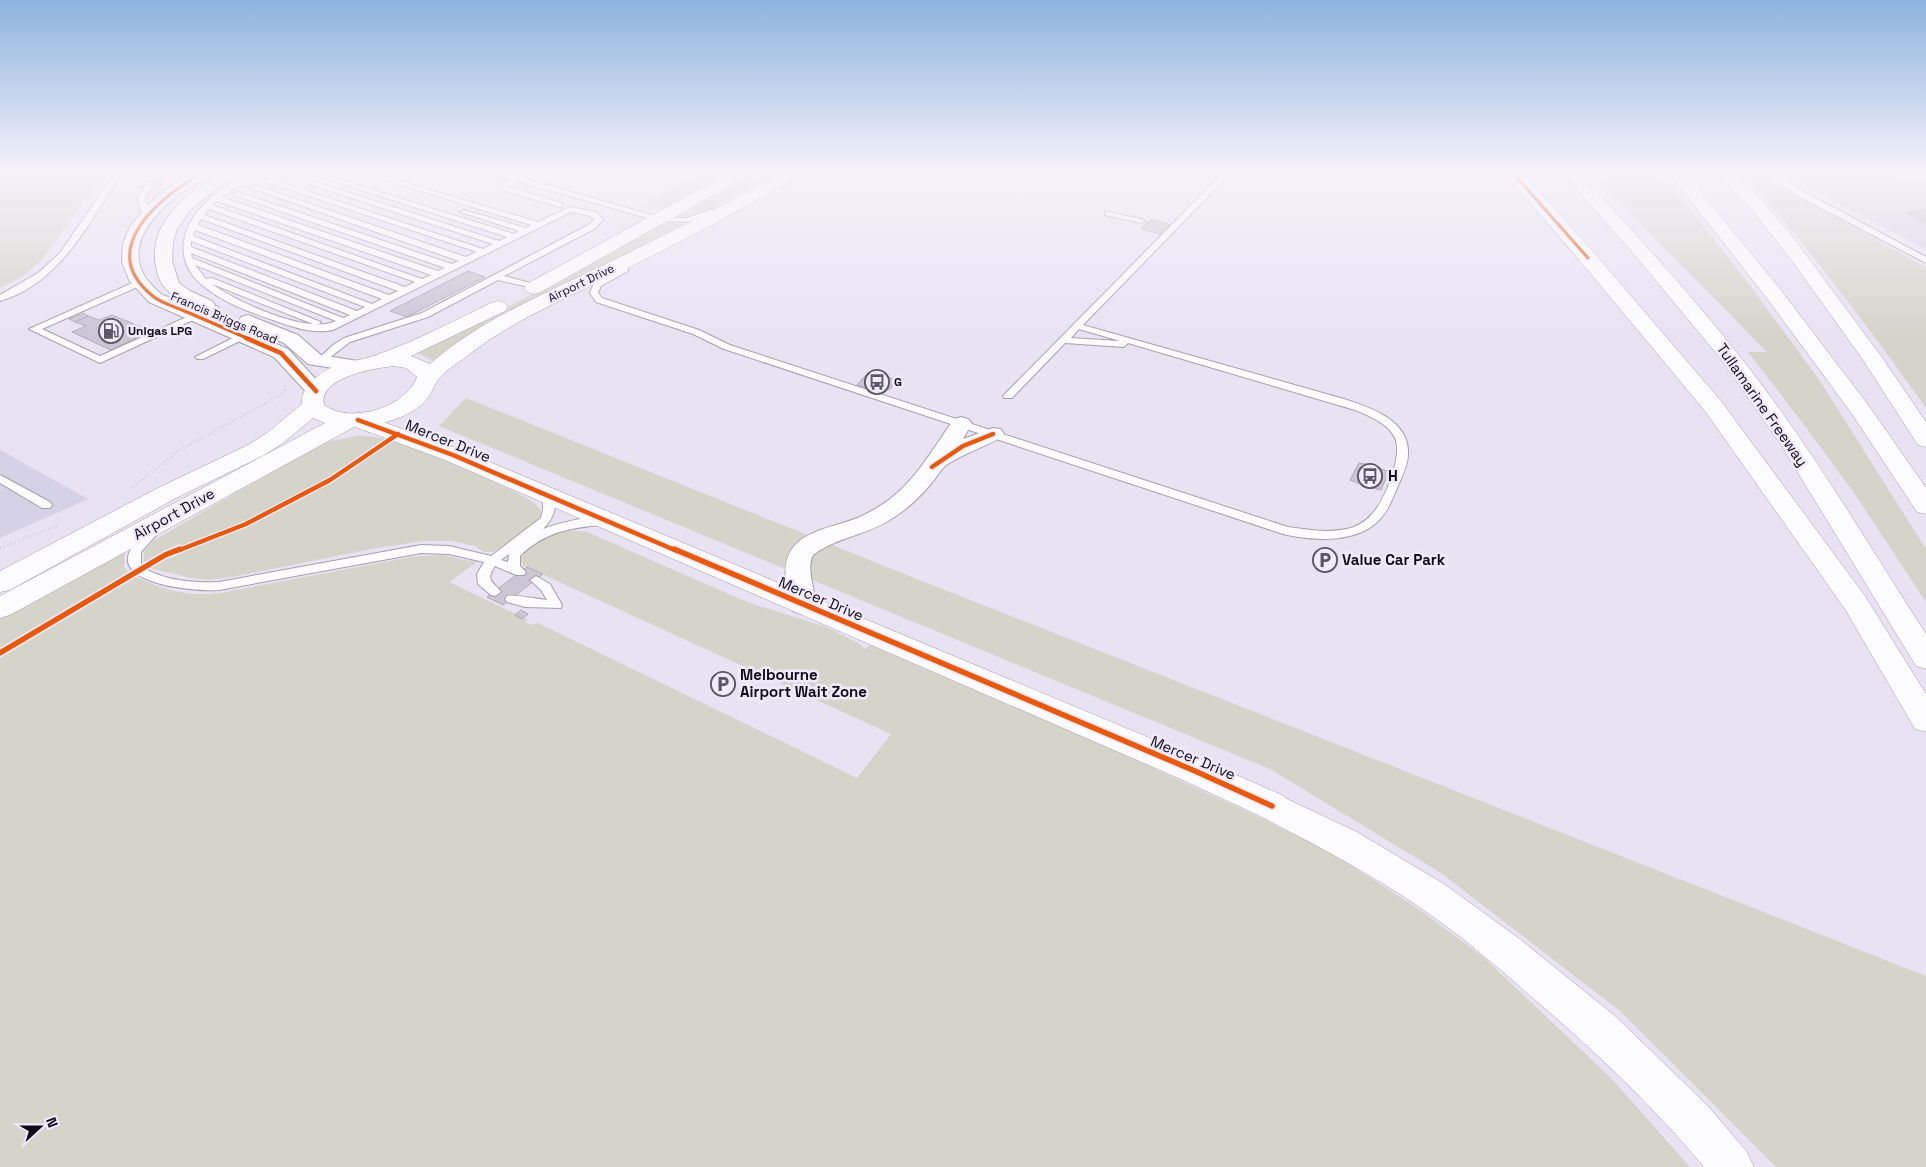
<svg xmlns="http://www.w3.org/2000/svg" width="1926" height="1167" viewBox="0 0 1926 1167" font-family="'Space Grotesk',sans-serif">
<style>
.industrial{fill:#d6d2e5}
.green{fill:#d5d4ca}
.building{fill:#cbc6d4;stroke:#afaab7}
.lines{fill:none;stroke-linecap:round;stroke-linejoin:round}
.service-casing{stroke:#a49fac;stroke-width:2}
.minor-casing{stroke:#a49fac;stroke-width:2}
.tertiary-casing{stroke:#a49fac;stroke-width:1}
.primary-casing{stroke:#a49fac;stroke-width:1}
.motorway-casing{stroke:#a49fac;stroke-width:1}
.path{stroke:#cecdd1;stroke-width:2.5;stroke-dasharray:1 3;stroke-linecap:butt}
.service{fill:#fcfbfd;fill-rule:evenodd}
.minor{fill:#fcfbfd;fill-rule:evenodd}
.tertiary{fill:#fcfbfd;fill-rule:evenodd}
.primary{fill:#fcfbfd;fill-rule:evenodd}
.motorway{fill:#fcfbfd;fill-rule:evenodd}
.cycleway-far2-casing{stroke:#f1eafd;stroke-width:5}
.cycleway-far1-casing{stroke:#f1eafd;stroke-width:7}
.cycleway-casing{stroke:#f1eafd;stroke-width:9}
.cycleway-far2{stroke:#e8590c;stroke-width:3}
.cycleway-far1{stroke:#e8590c;stroke-width:4.5}
.cycleway{stroke:#e8590c;stroke-width:5.5}
.labels{text-anchor:middle;stroke-width:5;stroke-linejoin:round;paint-order:stroke}
.far-street-label{font-size:12px;fill:#0f0b15;stroke:#f1eafd}
.far-poi-label{font-size:12px;font-weight:bold;fill:#0f0b15;stroke:#f1eafd;text-anchor:start}
.street-label{font-size:15px;fill:#0f0b15;stroke:#f1eafd}
.poi-label{font-size:15px;font-weight:bold;fill:#0f0b15;stroke:#f1eafd;text-anchor:start}
</style>
<rect width="100%" height="100%" fill="#e8e2f3"/>
<!-- industrial -->
<g class="industrial">
<polygon points="1785,173 1926,177 1926,249 1801,184"/>
<polygon points="0,450 88,499 0,538"/>
</g>
<!-- green -->
<g class="green">
<polygon points="0,173 105,173 40,262 22,277 0,288"/>
<path d="M703,173H732C706,187 671,215 640,207Z"/>
<polygon points="749,173 777,173 705,212 697,215 679,217 677,213"/>
<polygon points="1591,173 1661,173 1746,280 1820,381 1926,549 1926,602 1856,496 1808,430 1748,352 1767,352"/>
<path d="M1737,173H1788L1801,181L1774,184L1926,267V408C1890,357 1853,307 1814,258C1790,228 1767,197 1737,173Z"/>
<polygon points="664,222 686,225 453,346 435,360 432,360 417,353 512,305 658,224"/>
<polygon points="466,398 937,587 1926,976 1926,1167 1776,1167 1620,1011 1441,873 1270,769 439,426"/>
<path d="M356,436C371,435 385,439 398,443C419,449 535,495 541,510L540,517L534,524L493,552H484L475,546L453,541H423L377,548L232,577L209,580L191,578L154,569L144,563V552L153,541L321,443Z"/>
<path d="M564,530L587,532L747,602L826,627L858,643L865,649L871,645L1099,743L1257,816L1312,843L1354,867L1417,908L1482,956L1610,1077L1690,1167H0V616L125,551L124,566C129,576 140,579 150,583C176,593 192,596 220,593L411,557L443,555L469,561L471,560L477,562L449,582L516,614L515,615L522,619L524,618L528,620L525,622L531,625L538,623L857,778L891,734L522,565L521,558C531,542 547,536 564,530Z"/>
</g>
<!-- building -->
<g class="building">
<polygon points="165,181 162,185 137,188 140,183"/>
<polygon points="1926,210 1926,222 1907,213"/>
<polygon points="1150,220 1163,222 1170,225 1160,234 1141,229"/>
<polygon points="468,271 485,277 407,317 390,311"/>
<polygon points="83,313 88,316 75,322 69,319"/>
<polygon points="112,315 151,331 111,350 72,332 86,326 75,322 88,316 99,320"/>
<polygon points="873,372 897,380 890,389 882,393 857,385 866,375"/>
<polygon points="1359,463 1371,465 1389,472 1381,490 1372,488 1350,480"/>
<polygon points="527,567 543,574 503,605 487,597"/>
<polygon points="521,610 528,614 522,619 515,615"/>
</g>
<g class="lines">
<defs>
<g id="service">
<path d="M115,173H122C90,221 60,284 0,301V295L38,273L60,253Z"/>
<path d="M259,173H269L236,188L221,197L438,271L445,268L231,194L238,192L452,264L459,261L248,187L255,185L466,257L477,252L264,181L271,179L483,249L493,244L281,175L288,173L499,241L507,237L308,173H319L514,234L519,231L460,212L464,210L526,228L531,225L362,173H373L538,222L570,207L596,212L603,219L596,228L504,276L538,285V289L498,280L428,317L350,342L320,365L315,362L317,360L333,345L344,338L422,313L590,224L594,219L590,216L571,212L333,330C310,335 288,325 267,318C244,310 221,301 202,285C168,256 185,216 218,192C230,183 245,178 259,173ZM217,201L431,275L422,279L212,205ZM209,209L415,282L405,287L204,215ZM201,219L398,291L389,295L198,225ZM195,230L382,299L372,304L193,236ZM191,241L365,307L357,311L191,247ZM191,253L350,315L343,318L192,258ZM195,265L336,321C308,335 237,302 212,284L313,324H319L321,322L212,278L206,279Z"/>
<polygon points="494,173 505,173 518,176 526,173 534,173 526,179 658,217 687,218 712,209 716,211 688,222 658,221 520,182 509,187 562,203 562,207 559,207 502,190 501,188 504,183 512,179"/>
<polygon points="616,173 627,173 639,177 635,179"/>
<path d="M1223,173H1231L1083,325L1344,399C1369,407 1410,420 1408,454C1408,465 1402,476 1398,486C1393,497 1389,510 1380,519C1358,544 1312,541 1283,534L724,349L693,334L596,302L590,293L594,283L622,267H628V271L601,286L598,293L602,298L699,330L730,345L1288,527C1309,530 1333,534 1354,527C1361,524 1367,520 1372,514C1385,500 1403,456 1395,438C1388,423 1369,416 1355,410L1128,343L1124,347L1065,343L1012,398H1004L1003,396ZM1079,329L1120,341L1071,338Z"/>
<polygon points="1764,173 1773,173 1806,193 1926,257 1926,263 1800,197"/>
<polygon points="147,182 154,184 145,199 151,215 147,217 143,215 137,199"/>
<polygon points="1105,211 1141,219 1145,221 1141,223 1105,215"/>
<polygon points="139,280 142,281 142,285 42,329 100,356 211,306 217,306 219,308 100,363 29,329"/>
<polygon points="241,334 244,335 244,339 203,359 197,359 195,357"/>
<polygon points="0,475 50,502 52,505 50,508 42,508 0,483"/>
<path d="M549,493L555,497C556,511 553,519 543,529C556,524 602,511 611,521L605,525C572,527 544,532 520,556V566L526,572L524,575H516L495,566C485,581 493,581 501,592L495,596L491,595L478,584L477,574L484,562L449,554L421,553L219,590C199,592 110,585 131,549C135,541 144,531 153,528L159,532L141,552V566C163,581 194,583 219,582L421,545L449,546L491,556L541,518L543,509V497ZM509,554L508,562L501,560Z"/>
<path d="M536,576L550,584L562,605L561,608L525,607L507,602L505,599L507,596C512,594 538,599 547,600L541,590L530,580Z"/>
</g>
<g id="minor">
<path d="M192,173H209C204,181 192,185 184,191C158,210 124,242 145,277C149,283 156,289 161,294L288,349L323,387L326,391L323,395L316,397L309,395L274,357L149,302L129,280L122,262L123,244L130,227L145,208L161,193Z"/>
<path d="M219,173H236L190,210L177,229L173,242L172,261L179,283L190,291L212,301L215,305L212,309C201,312 190,305 180,300C166,292 158,282 156,266C148,223 187,193 219,173Z"/>
<polygon points="248,315 298,335 321,355 364,362 367,366 364,370 357,372 308,364 284,343 241,325 239,321 241,317"/>
<path d="M961,417L968,419L972,423L963,439L993,428L1001,429L1004,434C997,443 956,456 944,467C939,472 935,480 930,485C919,498 907,509 893,518C868,535 837,537 813,555C804,573 821,595 811,611L802,614L793,611C788,602 787,592 786,582C780,531 825,531 860,517C870,512 881,506 890,499C918,477 934,447 954,419Z"/>
</g>
<g id="tertiary">
<polygon points="1505,173 1522,173 1595,254 1597,258 1595,262 1588,264 1581,262"/>
<polygon points="358,413 461,450 1207,762 1284,796 1289,806 1284,816 1272,820 1260,816 1183,780 445,460 350,425 346,420 350,415"/>
</g>
<g id="primary">
<polygon points="729,173 749,173 747,176 541,292 534,294 527,292 524,288 527,284"/>
<path d="M783,173H802L800,176C739,211 678,243 616,274C565,299 511,321 467,356C458,363 444,371 438,380C432,389 430,398 421,405C403,420 376,426 354,427L10,615L0,618V596L325,423L313,418L283,443L264,455L176,498L10,590L0,592V571L158,488L248,445L267,433L302,404C300,393 310,382 318,376C336,361 359,362 379,354C418,340 454,321 491,303L498,301L505,303L508,307L505,311L411,356L430,364C480,320 544,294 604,265C664,236 724,205 783,173ZM394,366L406,368L417,377C406,407 351,425 324,405C318,377 375,368 394,366Z"/>
</g>
<g id="motorway">
<path d="M1562,173H1579C1632,230 1685,288 1734,349C1806,438 1864,538 1926,634V669L1916,666L1781,445L1720,358L1634,254Z"/>
<polygon points="1669,173 1685,173 1780,289 1869,406 1926,488 1926,514 1917,512 1852,414 1766,297"/>
<polygon points="1718,173 1735,173 1757,195 1792,236 1881,356 1926,422 1926,447 1918,445 1863,360 1790,258 1757,216"/>
<polygon points="1588,252 1595,254 1721,401 1865,596 1926,694 1926,732 1915,729 1845,609 1705,411 1581,262 1579,258 1581,254"/>
<path d="M1272,792L1357,832L1444,884L1521,940L1615,1016L1707,1105L1747,1152L1754,1167H1704C1653,1106 1595,1051 1534,999C1497,966 1459,934 1418,906C1368,872 1314,844 1260,816L1255,806L1260,796Z"/>
</g>
</defs>
<!-- service casing -->
<use href="#service" class="service-casing"/>
<!-- minor casing -->
<use href="#minor" class="minor-casing"/>
<!-- tertiary casing -->
<use href="#tertiary" class="tertiary-casing"/>
<!-- primary casing -->
<use href="#primary" class="primary-casing"/>
<!-- motorway casing -->
<use href="#motorway" class="motorway-casing"/>
<!-- path -->
<g class="path">
<polyline points="133,487 178,451 277,397 284,392 286,384"/>
<polyline points="0,548 59,525"/>
</g>
<!-- service -->
<use href="#service" class="service"/>
<!-- minor -->
<use href="#minor" class="minor"/>
<!-- tertiary -->
<use href="#tertiary" class="tertiary"/>
<!-- primary -->
<use href="#primary" class="primary"/>
<!-- motorway -->
<use href="#motorway" class="motorway"/>
<defs>
<g id="cycleway-far2">
<path d="M202,173C159,198 94,250 154,297C162,303 173,306 182,310C204,319 226,329 249,339"/>
<polyline points="1513,173 1588,258"/>
</g>
<g id="cycleway-far1">
<polyline points="246,338 281,353 316,391"/>
<polyline points="358,420 453,455 677,551"/>
<polyline points="932,467 963,446 993,434"/>
<polyline points="177,551 246,524 330,480 398,434"/>
</g>
<g id="cycleway">
<polyline points="674,549 1195,771 1272,806"/>
<polyline points="0,653 165,555 180,549"/>
</g>
</defs>
<!-- cycleway-far2 casing -->
<use href="#cycleway-far2" class="cycleway-far2-casing"/>
<!-- cycleway-far1 casing -->
<use href="#cycleway-far1" class="cycleway-far1-casing"/>
<!-- cycleway casing -->
<use href="#cycleway" class="cycleway-casing"/>
<!-- cycleway-far2 -->
<use href="#cycleway-far2" class="cycleway-far2"/>
<!-- cycleway-far1 -->
<use href="#cycleway-far1" class="cycleway-far1"/>
<!-- cycleway -->
<use href="#cycleway" class="cycleway"/>
</g>
<!-- sky -->
<linearGradient id="sky" x2="0" y2="1"><stop stop-color="#8db3de"/><stop offset="0.51" stop-color="#f5f2fa"/><stop offset="1" stop-color="#f5f2fa" stop-opacity="0"/></linearGradient>
<rect width="1926" height="336" fill="url(#sky)"/>
<!-- icons -->
<defs>
<symbol id="fuel-ring" viewBox="-11 -11 22 22"><circle r="9.5" fill="#f1eafd" stroke="#5b5663" stroke-width="1.5"/><path d="M-5.5-6h7V0h2V4h1.3V-2.5L3-4.5l.8-.8L6-3V5H2.5V1h-1V6h-7ZM-4.2-4.7v3.2H.2V-4.7Z" fill="#5b5663"/></symbol>
<symbol id="bus-ring" viewBox="-11 -11 22 22"><circle r="9.5" fill="#f1eafd" stroke="#5b5663" stroke-width="1.5"/><path d="M-5-6H5V4H4V6H2V4H-2V6H-4V4H-5ZM-3.5-4V0h7V-4ZM-3.5 1.2v1.5H-2V1.2ZM2 1.2v1.5H3.5V1.2Z" fill="#5b5663"/></symbol>
<symbol id="parking-ring" viewBox="-11 -11 22 22"><circle r="9.5" fill="#f1eafd" stroke="#5b5663" stroke-width="1.5"/><path d="M-3.5-5.5H1a3.5 3.5 0 0 1 0 7H-1V5.5H-3.5ZM-1-3.4V-.6H.8a1.4 1.4 0 0 0 0-2.8Z" fill="#5b5663"/></symbol>
</defs>
<g fill-rule="evenodd">
<use href="#fuel-ring" x="97" y="317" width="28" height="28"/>
<use href="#bus-ring" x="863" y="368" width="28" height="28"/>
<use href="#bus-ring" x="1356" y="462" width="28" height="28"/>
<use href="#parking-ring" x="1311" y="546" width="28" height="28"/>
<use href="#parking-ring" x="709" y="670" width="28" height="28"/>
</g>
<g class="labels">
<!-- far-street labels -->
<g class="far-street-label">
<text transform="translate(581 283) rotate(-26)" y="4">Airport Drive</text>
<text transform="translate(224 318) rotate(23)" y="4">Francis Briggs Road</text>
</g>
<!-- far-poi labels -->
<g class="far-poi-label">
<text x="128" y="335">Unigas LPG</text>
<text x="894" y="386">G</text>
</g>
<!-- street labels -->
<g class="street-label">
<text transform="translate(1762 405) rotate(55)" y="5">Tullamarine Freeway</text>
<text transform="translate(448 441) rotate(22)" y="5">Mercer Drive</text>
<text transform="translate(174 514) rotate(-29)" y="5">Airport Drive</text>
<text transform="translate(821 599) rotate(23)" y="5">Mercer Drive</text>
<text transform="translate(1193 758) rotate(23)" y="5">Mercer Drive</text>
</g>
<!-- poi labels -->
<g class="poi-label">
<text x="1388" y="481">H</text>
<text x="1342" y="565">Value Car Park</text>
<text x="740" y="680">Melbourne<tspan x="740" dy="17">Airport Wait Zone</tspan></text>
</g>
</g>
<!-- north arrow -->
<g transform="translate(40 1127) rotate(69)" stroke="#f1eafd" stroke-width="4" paint-order="stroke">
<path d="M0-4L9 19L0 12L-9 19Z" fill="#0f0b15"/>
<text y="-8" font-size="14" font-weight="bold" text-anchor="middle" fill="#0f0b15">N</text>
</g>
</svg>
